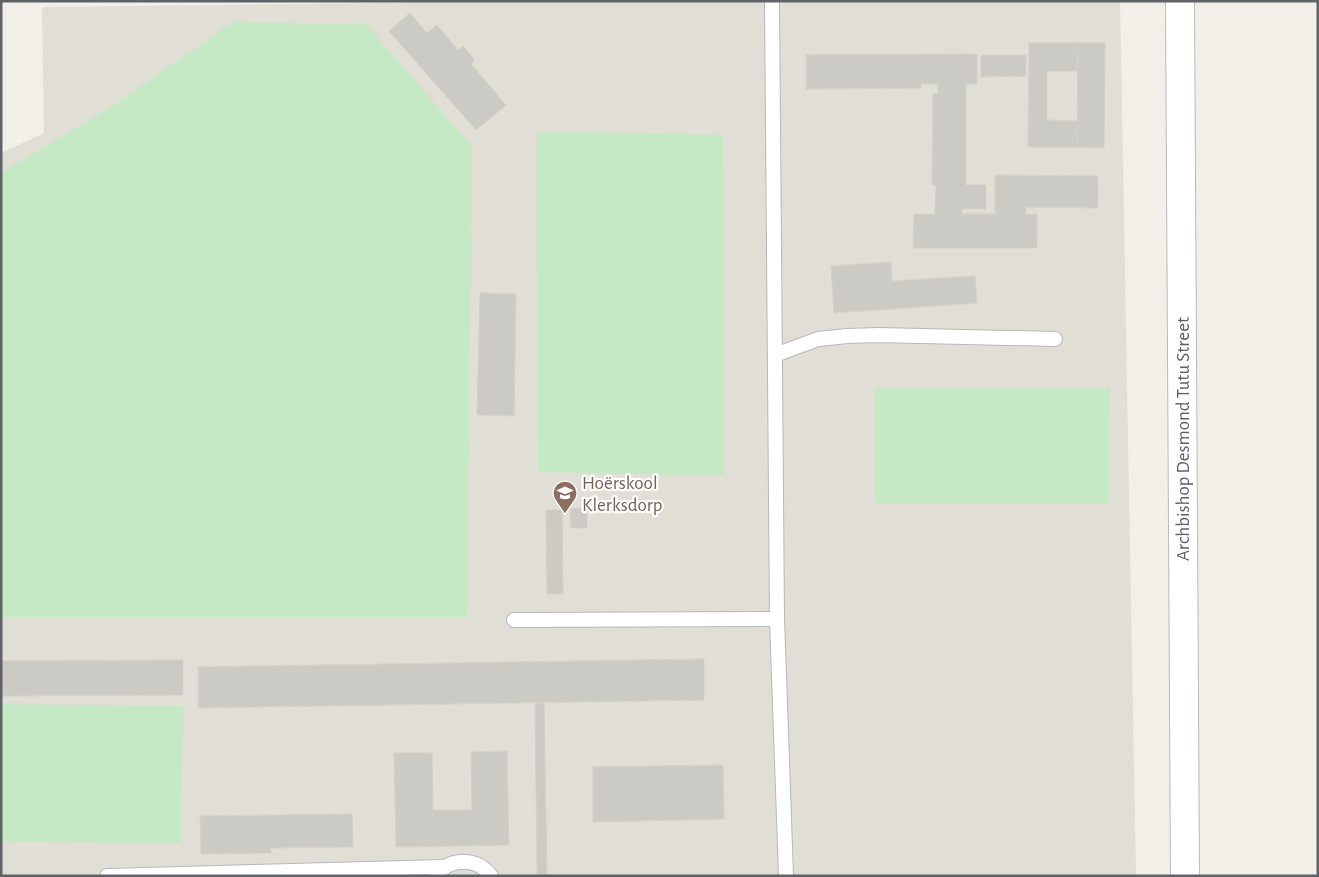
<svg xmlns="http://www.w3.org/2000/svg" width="1319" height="877" viewBox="0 0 1319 877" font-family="'Alegreya Sans',sans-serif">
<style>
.education{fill:#e1ded6}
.green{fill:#c5e8c5}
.building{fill:#cccac5;stroke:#d6d1c6}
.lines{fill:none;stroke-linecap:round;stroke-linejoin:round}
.lane-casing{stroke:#b5b8bc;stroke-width:16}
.secondary-casing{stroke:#b6babf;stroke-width:30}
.lane{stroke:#fff;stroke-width:14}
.secondary{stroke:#fff;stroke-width:28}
.labels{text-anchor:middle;stroke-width:4.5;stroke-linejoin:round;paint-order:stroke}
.street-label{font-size:19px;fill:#5f6368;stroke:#fff}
.education-label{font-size:19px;fill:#785e54;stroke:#fff;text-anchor:start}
</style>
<rect width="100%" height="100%" fill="#f1efe8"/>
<!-- education -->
<polygon class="education" points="552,1 1120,1 1136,876 1,876 1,153 44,133 42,7"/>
<!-- green -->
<g class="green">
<polygon points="233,22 366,24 472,146 467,617 1,617 1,173 114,105"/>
<polygon points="537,131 723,135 724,476 538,472"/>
<polygon points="875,387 1110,387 1109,503 875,503"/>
<polygon points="1,704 183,706 181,844 1,841"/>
</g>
<!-- building -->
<g class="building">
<polygon points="410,13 427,33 437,25 458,50 463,46 475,60 471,64 506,105 476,130 389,31"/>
<polygon points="1029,43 1078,43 1078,71 1047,71 1047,120 1078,121 1077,147 1028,147"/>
<polygon points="1078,43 1105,43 1104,148 1077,147"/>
<polygon points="977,54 977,84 966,84 966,185 986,185 986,209 962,209 962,214 995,214 995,175 1098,176 1098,208 1026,207 1026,214 1037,214 1037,248 913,248 914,214 935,214 936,185 932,185 933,93 938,94 938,84 921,84 921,88 806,89 806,55"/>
<polygon points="981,55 1026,55 1026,76 981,77"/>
<polygon points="891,262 892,281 975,276 977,303 834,313 831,266"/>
<polygon points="480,293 516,294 514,416 477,415"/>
<polygon points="587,508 587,528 571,528 570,509"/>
<polygon points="546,510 562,510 563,594 547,594"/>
<polygon points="704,659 704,700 198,708 198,667"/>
<polygon points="183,660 183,695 2,696 1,661"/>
<polygon points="535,703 544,703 547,876 537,876"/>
<polygon points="507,751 509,845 396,847 394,753 432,753 433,810 472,810 471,752"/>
<polygon points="723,765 724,819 593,822 593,767"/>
<polygon points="352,814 353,847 271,848 271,853 201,854 200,816"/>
</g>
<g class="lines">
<defs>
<g id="lane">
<polyline points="772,1 777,619 786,876"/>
<polyline points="775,355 818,339 847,336 879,335 1055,339"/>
<polyline points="514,620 777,619"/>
<path d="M436,874C452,858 477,857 491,876"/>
<polyline points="107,876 442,867"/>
</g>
<polyline id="secondary" points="1180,1 1185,876"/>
</defs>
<!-- lane casing -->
<use href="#lane" class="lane-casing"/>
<!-- secondary casing -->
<use href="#secondary" class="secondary-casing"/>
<!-- lane -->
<use href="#lane" class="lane"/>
<!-- secondary -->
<use href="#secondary" class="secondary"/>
</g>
<!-- icons -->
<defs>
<symbol id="school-pin" viewBox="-11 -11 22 30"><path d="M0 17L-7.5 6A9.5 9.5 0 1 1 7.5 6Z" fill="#8d6e63" stroke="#fff"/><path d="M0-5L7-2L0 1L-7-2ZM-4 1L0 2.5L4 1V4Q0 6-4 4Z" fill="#fff"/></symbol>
</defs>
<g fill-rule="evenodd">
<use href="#school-pin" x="551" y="479" width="28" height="38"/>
</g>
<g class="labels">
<!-- street labels -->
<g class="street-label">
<text transform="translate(1182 439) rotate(-90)" y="7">Archbishop Desmond Tutu Street</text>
</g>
<!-- education labels -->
<g class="education-label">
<text x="582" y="489">Hoërskool<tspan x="582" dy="22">Klerksdorp</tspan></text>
</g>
</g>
<!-- border -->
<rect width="1319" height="877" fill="none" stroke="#5f6368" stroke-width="5"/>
</svg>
